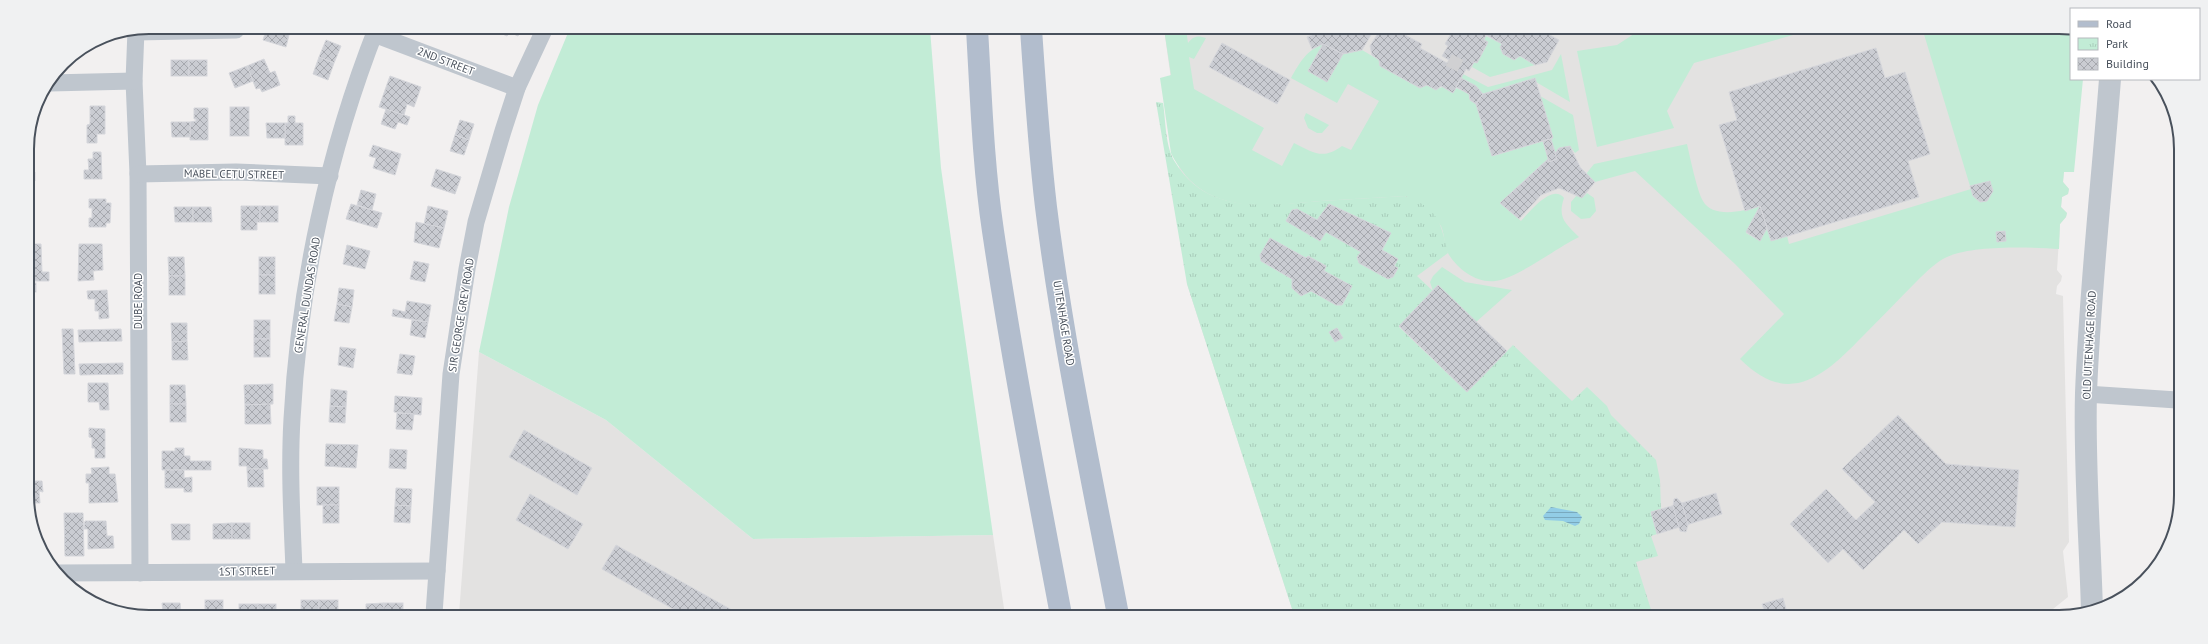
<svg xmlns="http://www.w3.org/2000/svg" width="2208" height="644" viewBox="0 0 2208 644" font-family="'PT Sans',sans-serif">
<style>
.education{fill:#e3e2e1}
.green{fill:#c2ecd6}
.park{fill:url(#park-tufts)}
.water{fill:url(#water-rules)}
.building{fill:url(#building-cross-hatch);stroke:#d5d6db}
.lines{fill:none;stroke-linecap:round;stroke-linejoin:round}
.pedestrian-tunnel{stroke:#d0d0d2;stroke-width:13;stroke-dasharray:13 6;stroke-linecap:butt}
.minor{stroke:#bfc6ce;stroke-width:17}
.tertiary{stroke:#bfc6ce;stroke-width:22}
.primary{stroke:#b2bdcd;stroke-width:22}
.labels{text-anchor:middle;stroke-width:3;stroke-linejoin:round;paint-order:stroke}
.street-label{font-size:11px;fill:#49515c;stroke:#fff}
.rim{fill:none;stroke:#49515c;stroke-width:2}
</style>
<defs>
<pattern id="park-tufts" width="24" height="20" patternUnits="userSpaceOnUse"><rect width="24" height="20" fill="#c2ecd6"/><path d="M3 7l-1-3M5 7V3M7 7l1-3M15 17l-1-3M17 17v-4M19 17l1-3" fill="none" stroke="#a8ccba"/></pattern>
<pattern id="water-rules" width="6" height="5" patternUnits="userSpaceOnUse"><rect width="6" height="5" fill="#92cde6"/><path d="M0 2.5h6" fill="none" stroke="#79a9be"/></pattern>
<pattern id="building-cross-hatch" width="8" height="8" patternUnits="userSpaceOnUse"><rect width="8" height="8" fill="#caccd2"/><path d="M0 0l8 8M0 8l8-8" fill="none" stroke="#a6a8ae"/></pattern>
</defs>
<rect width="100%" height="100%" fill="#f2f0f0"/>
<!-- education -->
<g class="education">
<polygon points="1164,29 2071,31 2071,79 2063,182 2069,189 2068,194 2062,197 2061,207 2067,213 2066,217 2060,224 2057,270 2062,276 2061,281 2057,286 2056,294 2063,296 2069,542 2063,551 2068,597 2043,617 1294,615 1187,284 1175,108"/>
<polygon points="479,352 606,420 753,539 993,535 1005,615 459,614"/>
</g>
<!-- green -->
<g class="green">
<polygon points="570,28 930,29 941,168 993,535 753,539 606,420 479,352 509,207 538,105"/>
<path d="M1164,29H1186L1188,43C1193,36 1198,35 1206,38L1194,59L1189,57L1194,89L1264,128L1252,150L1282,166L1294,143C1314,153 1323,160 1342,146L1351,150L1379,101L1348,84L1337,103L1291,78C1300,62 1306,51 1323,44L1308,71L1327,82L1343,54L1362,50L1379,60L1380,66L1420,88L1427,85L1436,90C1447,82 1458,88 1469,94L1470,100L1476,104L1493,156L1543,141L1548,159L1500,203L1521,221C1529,213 1552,183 1564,198C1557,218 1566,224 1579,237C1558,247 1516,279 1495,281C1476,283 1459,270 1449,255C1444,247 1445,235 1441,226C1437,218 1413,202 1406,196C1377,198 1349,199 1320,201C1274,205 1221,215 1186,176C1180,168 1175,162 1171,153L1160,78L1171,75Z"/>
<polygon points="1640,30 1807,31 1694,63 1667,111 1674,128 1597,147 1577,51 1617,45"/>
<path d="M1923,31H2071V79H2083L2074,172H2064L2063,182L2069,189L2068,194L2062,197L2061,207L2067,213L2066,217L2060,224L2059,249C2032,247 1972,245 1947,257C1936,262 1926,272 1917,281C1898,300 1880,319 1862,337C1824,376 1789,408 1740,359L1784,314L1735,264L1635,171L1595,182L1586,174L1594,164L1687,144C1690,157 1697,191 1703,201C1713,219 1744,211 1760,206L1746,233L1760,241L1767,228L1771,241L1787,236L1789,244L1971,189L1973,196L1980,202L1987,201L1993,191L1990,182L1970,186Z"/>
<polygon points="1486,36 1502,44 1503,54 1514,60 1520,56 1535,65 1490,77 1472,67 1474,62 1477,63 1488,43 1484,40"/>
<polygon points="1561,54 1570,102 1536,82 1535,78 1483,94 1461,78 1463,74 1488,87 1552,70"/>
<polygon points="1540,96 1573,115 1579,150 1575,153 1570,146 1559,148 1555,153 1551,139 1553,137"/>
<polygon points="1306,113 1329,125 1322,133 1317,133 1308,128 1304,118"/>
<polygon points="1587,193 1594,198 1596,211 1590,218 1581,219 1571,211 1571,202 1577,195 1582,198"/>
<polygon points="1442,267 1465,282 1512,290 1476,322 1433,291 1430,282 1433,276"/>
</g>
<!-- park -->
<path class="park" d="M1156,102L1163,103C1166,122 1165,146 1175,162C1208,216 1268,205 1321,201C1349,199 1377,198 1405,196C1439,209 1440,221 1448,253L1417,276L1433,291L1399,327L1467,392L1513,345L1572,401L1587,387L1607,406L1611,415L1656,460L1660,480L1661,509L1651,512L1657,534L1651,536L1658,556L1636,562L1653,616L1294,615L1187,284Z"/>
<!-- water -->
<polygon class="water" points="1551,507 1577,512 1582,517 1579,524 1575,526 1563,521 1545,520 1543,516"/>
<!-- building -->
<g class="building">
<polygon points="267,27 291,27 286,47 263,40"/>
<polygon points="494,28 522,28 518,36 509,32 507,36 493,30"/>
<polygon points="1310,29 1374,30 1362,50 1343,54 1323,44 1312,49 1307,37 1312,35"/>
<polygon points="1380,30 1396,30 1422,44 1420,48 1447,63 1449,60 1442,56 1448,46 1445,44 1453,30 1477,30 1486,35 1484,40 1488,42 1477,63 1474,62 1469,71 1466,69 1453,93 1441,86 1436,90 1427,85 1420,88 1380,66 1379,60 1372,55 1370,46"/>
<polygon points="1477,30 1541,30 1559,40 1547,62 1535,65 1520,56 1514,60 1503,54 1500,47 1502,44"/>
<polygon points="326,40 341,46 334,63 319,57"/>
<polygon points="1222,43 1290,80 1277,104 1209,67"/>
<polygon points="1323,44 1343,54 1327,82 1308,71"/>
<polygon points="1876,48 1885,78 1905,72 1930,154 1908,161 1919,197 1771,241 1760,206 1745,211 1719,125 1737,120 1729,92"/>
<polygon points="319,57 334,63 328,80 313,74"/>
<polygon points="264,59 270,73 275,71 280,85 262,92 260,88 256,89 247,66"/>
<rect x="171" y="60" width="18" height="16"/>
<rect x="189" y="60" width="18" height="16"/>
<polygon points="247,66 253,81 235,88 229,73"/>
<polygon points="390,76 421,87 414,107 407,104 404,115 379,107"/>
<polygon points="1461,78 1476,86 1483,94 1476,104 1470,100 1469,94 1456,87"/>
<polygon points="1535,78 1553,138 1492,156 1476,104 1483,94"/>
<polygon points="90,106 105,106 105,134 97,134 97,143 87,143 87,125 90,124"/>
<rect x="230" y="107" width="19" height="29"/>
<polygon points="194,108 208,108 208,140 190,140 190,122 196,121 196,119 194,119"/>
<polygon points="386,109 410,117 407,125 398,122 395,129 381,124"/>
<polygon points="288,116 295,116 295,123 303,123 303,145 285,145 285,123 288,123"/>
<polygon points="460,120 474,124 469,140 455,135"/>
<polygon points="171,122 190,122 190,137 172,137"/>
<polygon points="266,123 285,123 285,138 267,138"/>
<polygon points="455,135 469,140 464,155 450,151"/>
<polygon points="1551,139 1557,159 1549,162 1543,141"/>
<polygon points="373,145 401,154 395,175 373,168 376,158 369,156"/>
<polygon points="1570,146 1580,167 1595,182 1582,198 1559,188 1541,195 1519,219 1500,203 1548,159 1549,162 1557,159 1555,153 1559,148"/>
<polygon points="93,152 101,152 102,179 84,179 84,170 89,170 88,159 93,159"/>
<polygon points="27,164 31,164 31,172 35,172 35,181 27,181"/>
<polygon points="436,169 461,177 455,194 431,186"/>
<polygon points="1990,181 1993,191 1987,201 1980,202 1973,196 1970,186"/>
<polygon points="361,190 376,194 372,210 357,205"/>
<polygon points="89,199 106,199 106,203 111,203 110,223 106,223 106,227 89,227 89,218 92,218 92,208 89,208"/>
<rect x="28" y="201" width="5" height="26"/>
<polygon points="351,204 382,213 377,228 346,219"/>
<polygon points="1329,204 1391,233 1382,250 1398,259 1394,266 1398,268 1393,277 1388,279 1359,263 1357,257 1361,252 1326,232 1320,241 1286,221 1292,210 1297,209 1317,220"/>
<polygon points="241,206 260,206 260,222 257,222 257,230 241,230"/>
<rect x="260" y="206" width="18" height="16"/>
<polygon points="428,206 448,211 444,228 424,224"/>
<polygon points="1760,206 1767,228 1760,241 1746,232"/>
<polygon points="174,207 193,207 193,222 175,222"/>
<polygon points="193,207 211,207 212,222 193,222"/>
<polygon points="416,222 444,228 439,248 414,242"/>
<polygon points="2005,231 2006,241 1997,242 1996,232"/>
<polygon points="1270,238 1306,258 1308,256 1326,266 1324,271 1352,286 1342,305 1336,305 1311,291 1301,296 1292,288 1292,279 1261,261 1260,255"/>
<polygon points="28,244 41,244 42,272 49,272 49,281 28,281"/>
<polygon points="79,244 102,244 103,270 93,271 94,280 78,281"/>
<polygon points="347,245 370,251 365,269 343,264"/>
<polygon points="168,257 184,257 185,276 169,276"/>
<rect x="259" y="257" width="16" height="18"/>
<polygon points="414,261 429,264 425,282 410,279"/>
<rect x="259" y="275" width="16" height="19"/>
<rect x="169" y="276" width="16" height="19"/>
<rect x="28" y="283" width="8" height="9"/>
<polygon points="1438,285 1507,351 1467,392 1399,326"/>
<polygon points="339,288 354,290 352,307 337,304"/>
<polygon points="107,290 109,318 99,319 99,311 95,311 95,299 88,299 87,291"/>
<polygon points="28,301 29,311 32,311 32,320 28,320"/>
<polygon points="407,301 431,305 428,322 392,316 393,309 405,312"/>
<polygon points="337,304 352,307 349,323 334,321"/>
<rect x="254" y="320" width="16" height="19"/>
<polygon points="412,320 428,322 425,338 410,335"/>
<polygon points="171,323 187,323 187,341 172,342"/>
<polygon points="1337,328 1343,338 1335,342 1329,332"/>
<polygon points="62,329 73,329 75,374 64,374"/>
<polygon points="121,329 122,341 79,342 78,330"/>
<polygon points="28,339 28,349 33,349 33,358 29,358 29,367"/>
<rect x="254" y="339" width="16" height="18"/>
<polygon points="187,341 188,360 172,360 172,342"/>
<polygon points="340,347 356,349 353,368 338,365"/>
<polygon points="400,354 415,356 412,375 397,373"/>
<polygon points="123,363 123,374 80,375 79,364"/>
<polygon points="88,383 108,383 109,410 100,410 99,402 88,402"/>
<rect x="29" y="384" width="4" height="19"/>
<polygon points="273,384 273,404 245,405 244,385"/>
<polygon points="170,385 185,385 186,404 170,404"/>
<polygon points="331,389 347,391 346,407 330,406"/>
<polygon points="395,396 422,398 421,415 394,412"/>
<rect x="170" y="404" width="16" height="18"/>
<polygon points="270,404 271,424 245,424 245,405"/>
<polygon points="330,406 346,407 345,423 329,422"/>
<polygon points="397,413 414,414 412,430 396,429"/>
<polygon points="1898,415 1946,464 2019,470 2015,527 1942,522 1918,544 1904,530 1863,570 1843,549 1828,563 1790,524 1826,489 1856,520 1875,502 1842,469"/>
<polygon points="89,428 105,429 105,458 95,458 95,448 92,448 92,438 89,437"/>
<polygon points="29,430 30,439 34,439 34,449 30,449 31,457 29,457"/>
<polygon points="524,430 592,468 577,495 509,457"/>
<polygon points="326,444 358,445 356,468 325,466"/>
<polygon points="175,448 184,448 184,456 190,456 190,461 211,461 211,470 162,470 162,451 175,451"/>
<polygon points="239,448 263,450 263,459 267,459 268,469 247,469 247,466 239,466"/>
<polygon points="390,449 407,450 406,469 389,468"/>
<polygon points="109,467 109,474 115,474 118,502 89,503 89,483 86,483 86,474 92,474 91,468"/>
<polygon points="247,469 263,469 264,487 248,487"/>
<polygon points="165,470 184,470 184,478 192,477 192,492 184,492 184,488 165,488"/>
<polygon points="29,475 34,475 34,481 42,481 43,492 39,491 40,503 29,503"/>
<rect x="317" y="487" width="22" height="18"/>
<polygon points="396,488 412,489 411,506 395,505"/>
<polygon points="1716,493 1722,514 1657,534 1651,512"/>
<polygon points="530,494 583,524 568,549 516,520"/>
<polygon points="1677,498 1682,503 1688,525 1686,532 1680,531 1673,506 1674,499"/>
<rect x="323" y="505" width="16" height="18"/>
<polygon points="395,505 411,506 410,523 394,522"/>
<polygon points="64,513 83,513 84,556 65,556"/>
<polygon points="85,521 106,521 107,536 113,536 114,548 88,549 88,529 84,529"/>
<polygon points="232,523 232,539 213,539 213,524"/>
<rect x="232" y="523" width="18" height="16"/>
<polygon points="171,524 190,524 190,540 172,540"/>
<polygon points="616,545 739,614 682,614 602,569"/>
<polygon points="1783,598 1788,616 1766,616 1762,604"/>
<rect x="205" y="600" width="18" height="13"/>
<rect x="301" y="600" width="18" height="13"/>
<rect x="319" y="600" width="19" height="13"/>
<polygon points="162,603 180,603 181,613 163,613"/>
<polygon points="384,603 384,613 366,613 366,604"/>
<rect x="384" y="603" width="19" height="10"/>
<rect x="239" y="604" width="19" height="9"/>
<rect x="258" y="604" width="18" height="9"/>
</g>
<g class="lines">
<!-- pedestrian-tunnel -->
<polyline class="pedestrian-tunnel" points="1449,60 1466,69"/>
<!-- minor -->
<g class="minor">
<polyline points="136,30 134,81 138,174 140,573"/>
<polyline points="136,32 236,30"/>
<polyline points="374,34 517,88"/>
<polyline points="50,83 134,81"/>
<polyline points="138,174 236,172 330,176"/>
<polyline points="2086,394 2177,400"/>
<path d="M294,570C292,520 289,470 292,419C299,286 328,151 377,27"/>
<polyline points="56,573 437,571"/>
<polyline points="434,614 451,374 467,269 476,222 503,131 517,88 545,28"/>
</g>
<!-- tertiary -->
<path class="tertiary" d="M2092,611C2090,538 2084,465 2086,393C2090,288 2102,184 2110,79"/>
<!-- primary -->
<g class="primary">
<path d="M977,29C981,96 983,164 993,231C1012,359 1037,487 1061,615"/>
<path d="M1031,29C1035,88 1039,148 1046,207C1063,344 1092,479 1118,615"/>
</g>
</g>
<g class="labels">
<!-- street labels -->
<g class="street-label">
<text transform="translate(446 61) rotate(21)" y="4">2ND STREET</text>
<text transform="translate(234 174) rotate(1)" y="4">MABEL CETU STREET</text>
<text transform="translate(307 295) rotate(-81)" y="4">GENERAL DUNDAS ROAD</text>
<text transform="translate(138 301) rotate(-90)" y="4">DUBE ROAD</text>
<text transform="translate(461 315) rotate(-81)" y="4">SIR GEORGE GREY ROAD</text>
<text transform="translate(1064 323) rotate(81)" y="4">UITENHAGE ROAD</text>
<text transform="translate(2089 345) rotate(-87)" y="4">OLD UITENHAGE ROAD</text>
<text transform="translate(247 571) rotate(-1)" y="4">1ST STREET</text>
</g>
</g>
<!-- crop -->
<path d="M0 0H2208V644H0ZM149 34H2059A115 115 0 0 1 2174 149V495A115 115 0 0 1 2059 610H149A115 115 0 0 1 34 495V149A115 115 0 0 1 149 34Z" fill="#f0f1f2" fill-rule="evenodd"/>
<path class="rim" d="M149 34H2059A115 115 0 0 1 2174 149V495A115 115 0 0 1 2059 610H149A115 115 0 0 1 34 495V149A115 115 0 0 1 149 34Z"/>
<!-- legend -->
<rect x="2070" y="8" width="130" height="72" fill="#ffffff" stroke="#b6b9be"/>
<rect x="2078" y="21" width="20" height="6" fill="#b2bdcd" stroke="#b6b9be"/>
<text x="2106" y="28" font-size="12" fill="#49515c">Road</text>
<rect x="2078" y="38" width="20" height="12" fill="url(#park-tufts)" stroke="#b6b9be"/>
<text x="2106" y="48" font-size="12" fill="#49515c">Park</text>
<rect x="2078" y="58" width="20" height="12" fill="url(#building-cross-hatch)" stroke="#b6b9be"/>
<text x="2106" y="68" font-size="12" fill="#49515c">Building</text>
</svg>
